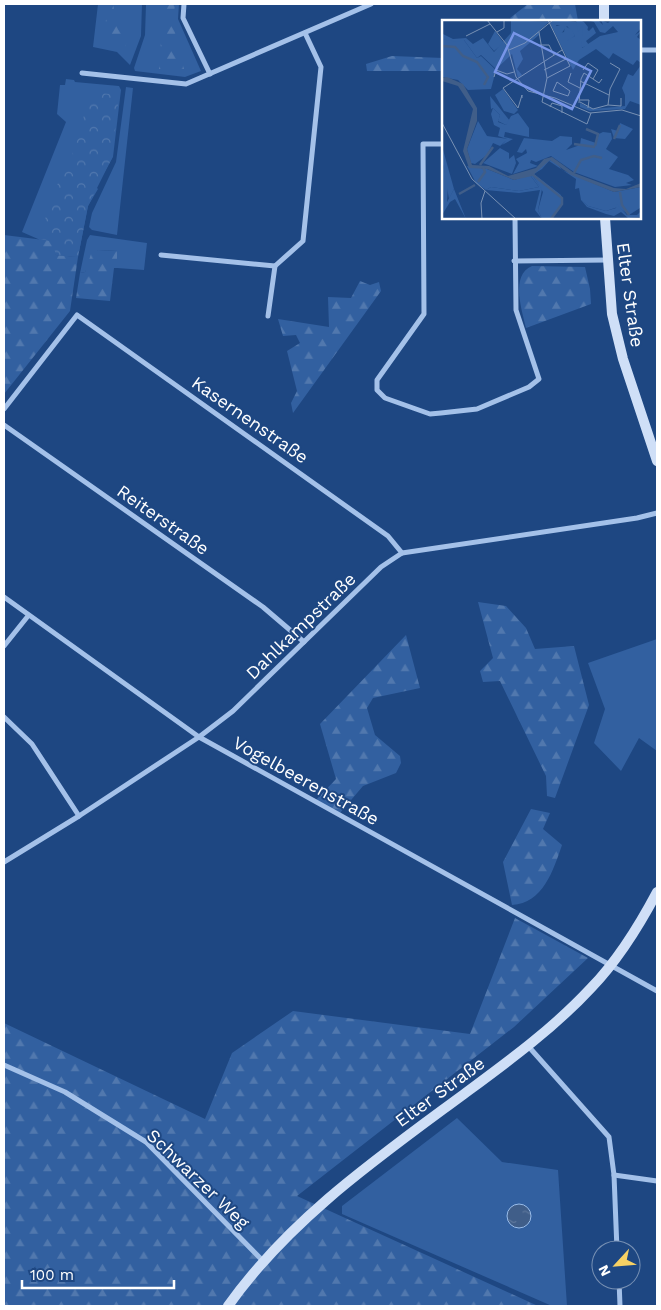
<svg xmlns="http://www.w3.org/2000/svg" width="661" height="1310" viewBox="0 0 661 1310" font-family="'Work Sans',sans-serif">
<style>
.grass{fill:#3260a0}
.forest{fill:url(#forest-firs)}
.park{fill:url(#park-crowns)}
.water{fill:url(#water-ripples);stroke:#98bcea}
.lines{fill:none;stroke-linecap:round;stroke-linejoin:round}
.minor{stroke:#a4c1e9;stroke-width:5}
.secondary{stroke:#cfdff7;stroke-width:10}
.labels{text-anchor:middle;stroke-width:4;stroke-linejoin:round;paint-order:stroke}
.street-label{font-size:18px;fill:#fff;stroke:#1e4782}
.inset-river{fill:none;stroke:#405e89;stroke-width:2.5}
.inset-road{fill:none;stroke:#7891b4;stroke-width:1}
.view{fill:#7795e8;fill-opacity:0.15;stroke:#7795e8;stroke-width:2.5}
.inset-edge{fill:none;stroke:#fff;stroke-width:2.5}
</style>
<defs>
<pattern id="forest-firs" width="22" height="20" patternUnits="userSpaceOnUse" patternTransform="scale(1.25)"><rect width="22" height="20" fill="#3260a0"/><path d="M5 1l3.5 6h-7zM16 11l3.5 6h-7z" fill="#5178ae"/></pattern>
<pattern id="park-crowns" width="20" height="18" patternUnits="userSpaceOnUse" patternTransform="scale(1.25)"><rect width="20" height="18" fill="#3260a0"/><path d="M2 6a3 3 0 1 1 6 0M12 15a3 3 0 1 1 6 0" fill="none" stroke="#5178ae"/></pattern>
<pattern id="water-ripples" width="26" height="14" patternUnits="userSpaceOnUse" patternTransform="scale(1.25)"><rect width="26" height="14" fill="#405e89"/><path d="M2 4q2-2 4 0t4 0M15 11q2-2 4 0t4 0" fill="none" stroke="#5d769b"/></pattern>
</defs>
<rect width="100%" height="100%" fill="#1e4782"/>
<!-- grass -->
<g class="grass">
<polygon points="98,4 142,4 141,36 130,65 117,52 93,47"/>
<polygon points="146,4 179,4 178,19 201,71 185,77 135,71 134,68 145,35"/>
<polygon points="66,79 74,80 75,82 119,86 121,90 113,157 96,187 98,189 88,206 78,257 56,255 38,239 22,232 66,122 57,114 60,85 65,85"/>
<polygon points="126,87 133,88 117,235 92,230 89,227 92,213 116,162"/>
<polygon points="90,235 147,243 144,270 117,268 117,251 98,250 85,272 80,273 87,240"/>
<polygon points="657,639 657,751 639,738 621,771 594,743 605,709 588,663"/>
<polygon points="457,1118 502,1162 558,1170 567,1306 552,1306 342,1214 342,1206"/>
</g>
<!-- forest -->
<g class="forest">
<polygon points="108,4 113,4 118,29 127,41 124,51 110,46 104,35"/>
<polygon points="167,4 175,4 173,24 184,69 159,69 162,27"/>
<polygon points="528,4 575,4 578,21 513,21 510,18"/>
<polygon points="392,56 443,58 443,71 367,71 366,64"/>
<polygon points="4,235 52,241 56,255 78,257 70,311 4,394"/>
<polygon points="98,250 117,251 117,268 114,268 110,301 76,298 80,273 85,272 91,254"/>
<path d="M532,266L585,267L590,289L591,304L526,328C522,310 510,275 532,266Z"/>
<polygon points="360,281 370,285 379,282 381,291 293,413 291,403 297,391 287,351 300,343 296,335 283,336 278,319 329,327 328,297 351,298"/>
<polygon points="478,602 506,606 526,628 535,649 574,646 589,705 555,798 547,796 546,776 500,681 483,682 480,671 493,658"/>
<polygon points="406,635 420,688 373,698 367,708 375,735 400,756 401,763 396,773 363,786 340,813 316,800 336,779 320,724"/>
<path d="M531,809L550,813L543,829L562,845C553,871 543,903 512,905L503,862Z"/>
<polygon points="515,918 588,958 514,1027 297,1196 538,1306 4,1306 4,1023 205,1119 232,1053 293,1011 470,1034"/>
</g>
<!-- park -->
<polygon class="park" points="91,92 119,95 112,158 88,206 78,257 56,255 52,241 38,239 63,169 71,159"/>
<!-- water -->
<circle class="water" cx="519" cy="1216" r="12"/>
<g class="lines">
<!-- minor -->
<g class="minor">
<polyline points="184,4 183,18 210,74"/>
<polyline points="640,50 657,50"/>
<polyline points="82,73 186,84 371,4"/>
<polyline points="443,144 423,144 424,314 377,380 377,390 385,398 430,414 441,413 477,409 529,387 539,379 516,310 515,218"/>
<polyline points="161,255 275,266 303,241 321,67 305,33"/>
<polyline points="514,261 608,260"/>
<polyline points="268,316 275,266"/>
<polyline points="4,409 77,315 388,536 402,553"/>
<polyline points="4,425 263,607 304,642"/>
<polyline points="4,597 199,737 657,991"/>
<polyline points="4,646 28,616"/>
<polyline points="4,717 32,744 79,816"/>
<polyline points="4,862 79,816 199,737 233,711 381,567 402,553 637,518 657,513"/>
<polyline points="529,1047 609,1137 614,1175 617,1250"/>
<polyline points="4,1065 65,1092 146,1142 264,1262"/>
<polyline points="614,1175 657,1181"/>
<polyline points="619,1280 620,1306"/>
</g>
<!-- secondary -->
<g class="secondary">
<polyline points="604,4 604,21"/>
<polyline points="605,218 612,314 623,359 657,461"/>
<path d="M228,1306C289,1220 376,1159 460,1097C506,1063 552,1030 591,988C618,960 639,926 657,892"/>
</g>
</g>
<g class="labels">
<!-- street labels -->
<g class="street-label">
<text transform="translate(630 295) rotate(82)" y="6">Elter Straße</text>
<text transform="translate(250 420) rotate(35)" y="6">Kasernenstraße</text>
<text transform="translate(163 520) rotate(35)" y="6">Reiterstraße</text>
<text transform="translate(301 626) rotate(-44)" y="6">Dahlkampstraße</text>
<text transform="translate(306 781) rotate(29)" y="6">Vogelbeerenstraße</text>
<text transform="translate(440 1092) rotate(-36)" y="6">Elter Straße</text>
<text transform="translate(198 1179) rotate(44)" y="6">Schwarzer Weg</text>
</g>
</g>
<!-- overview -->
<g transform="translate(442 20)">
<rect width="199" height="199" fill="#1e4782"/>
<path d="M118,0L134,2L147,11L151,7L154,13L144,21L147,25L139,28V21L128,23L124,20L133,16L125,6L119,14L114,11L112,7L118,5ZM53,11L62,23L52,31L46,24ZM0,19L22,20L35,38L39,36L54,50L49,69L26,70L16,60L0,57ZM61,69L76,90L72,94L62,91L53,75ZM48,76L68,101L64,105L56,101L58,95L51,88L49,89ZM36,101L45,116L66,119L58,126L51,123L45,135L33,144L29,143L25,129ZM178,103L191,109L183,119L172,118L169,109L176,111ZM161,112L169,113L170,119L164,129L176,137L167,149L186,155L192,160L184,163L190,165L173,167L132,152L109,136L94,142L89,140L88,143L96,146L71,154L77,143L74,139L85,133L84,129L80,133L75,132L82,118L110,121L118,116L130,117V124L124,130L138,125L139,118L154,123L157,114ZM0,126L12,169L7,179L0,139ZM58,128L67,133V139L72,135L74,143L70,154L41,143ZM107,140L113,141L120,150L172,172L199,167L198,188L187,195L194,196L199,191V195L193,197H190L176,187L164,191L146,186L139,180L137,168L133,169L134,159L107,141L100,149L92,154L119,175L120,184L109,199H100L96,190L101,172L90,154ZM25,146L45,149L72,160L88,155L97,167L77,171L49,167L44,170L34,163Z" fill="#3260a0"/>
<path d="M69,0L107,2L97,11V15L78,31L81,39L75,49L80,55L76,58L70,34L54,49L39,35L35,38L22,20L14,22L0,19L1,8V14L11,19L24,18L31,24L41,18L52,32L69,13ZM111,0H118V5H114L118,13L122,12L123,6L130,10L133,16L125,21H139L140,28L158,16L176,12L171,6L163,13L158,12L152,2L145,0H156L161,5L159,0L166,3L169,0H199V8L193,15L199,11L195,17L199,20V43L195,40L191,45L171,33L167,39L154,29L137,40L131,50L108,3ZM125,0H138L142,2L146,7L145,12L141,16L140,6L136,12L134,0ZM199,45V85L188,81L183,89L148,91L138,87V83L151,89L183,86V75L180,68L186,54L191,56ZM51,88L58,95L56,102L64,105L69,96L76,93L87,108V117L63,112L62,117L71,119L60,125L65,119L56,116L58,108L52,105L49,94ZM0,141L6,165L5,182L12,169L24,199L13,179L8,182L0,195ZM88,155H92L96,159L91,156L100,169L96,190L100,199L93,190L98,170L77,173L44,170L49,167L77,171L97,167ZM139,180L146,186L164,191L174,188L175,184L185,195H199V197L186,198L179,192L172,196L164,194L145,187Z" fill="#3260a0"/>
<path d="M5,57L21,64L35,88V101L25,129L30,145L47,146L66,156L94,148L102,139L110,137L132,153L172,168L184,169L199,163V167L172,172L129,155L108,140L90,156L72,160L45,149L27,148L21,131L31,89L16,66L0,61V58Z" fill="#405e89"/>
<path class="inset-river" d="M0,26L13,27L21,36L35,42L46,57L42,65M144,109L156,114L153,126M172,119L178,105M132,124L153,127M38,145L51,127M132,153L139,140L152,136L160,138M90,154L120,178V184L109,199M36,162L43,152L41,147M178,172L180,185L187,195M17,174L33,165"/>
<path class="inset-road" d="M45,0L65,25L74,57L86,71L113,78L148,93L180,90L199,96M55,12L62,8V1M97,12L105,58L100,82L145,104L149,93M24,16L48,4M98,25H107L112,35M67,30L83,23L111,0M102,50L124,39M141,50L146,43L156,50L151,59M129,53L126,62L138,68M52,57L54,50L65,54L72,52M105,58L128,46L106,0M138,61L167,75M115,62L128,71L126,76L111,71ZM80,78V75L76,88L61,68L120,30M138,80H147L146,88M138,82L151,89L166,85L168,69L178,49L168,43M137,83L139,59L142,53L157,63L160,59M166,85L179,86V78M108,87L110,83L120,86V93M0,103L30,159L74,199M40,199L39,183L43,171"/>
<path class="view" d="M72,13L149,51L130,89L53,52Z"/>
<rect width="199" height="199" class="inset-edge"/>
</g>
<!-- border -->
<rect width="661" height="1310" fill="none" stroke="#ffffff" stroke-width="10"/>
<!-- north arrow -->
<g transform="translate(616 1265) rotate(244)"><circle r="24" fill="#1e4782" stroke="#7891b4"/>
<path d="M0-4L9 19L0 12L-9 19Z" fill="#f7d164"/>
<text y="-8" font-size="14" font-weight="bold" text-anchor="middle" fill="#ffffff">N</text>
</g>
<!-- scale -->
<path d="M22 1280v8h152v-8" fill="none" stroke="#ffffff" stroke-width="2.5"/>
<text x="30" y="1280" font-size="15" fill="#ffffff" stroke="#1e4782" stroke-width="4" paint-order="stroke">100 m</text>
</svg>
